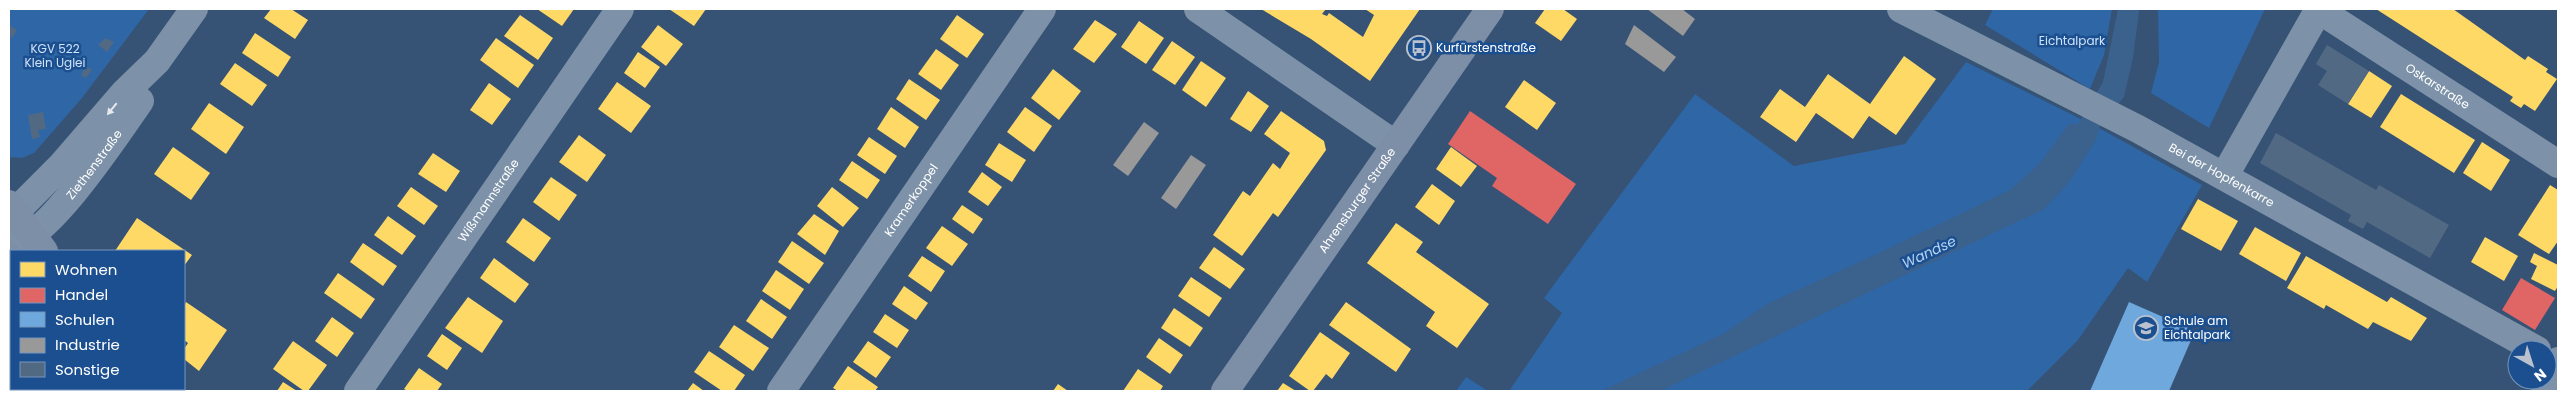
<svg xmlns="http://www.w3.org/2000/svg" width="2567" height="400" viewBox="0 0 2567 400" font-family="Poppins,sans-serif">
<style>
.green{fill:#2f66a5}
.water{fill:#3b618d}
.homes{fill:#ffd966}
.shops{fill:#e06666}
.schools{fill:#6fa8dc}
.industry{fill:#999}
.building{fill:#526984}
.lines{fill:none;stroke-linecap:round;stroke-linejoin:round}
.minor{stroke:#7d92a8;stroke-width:28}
.major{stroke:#7d8ea7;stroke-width:28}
.oneway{fill:#e5e9ee}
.labels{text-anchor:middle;stroke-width:5;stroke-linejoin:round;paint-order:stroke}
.park-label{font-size:12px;fill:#cfe3fa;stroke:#1b4f8f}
.poi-label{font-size:12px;fill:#fff;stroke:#1b4f8f;text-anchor:start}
.street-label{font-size:12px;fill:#fff;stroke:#1b4f8f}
.water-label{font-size:14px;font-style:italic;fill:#b5d3f5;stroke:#1b4f8f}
</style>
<rect width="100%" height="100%" fill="#365274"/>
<!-- green -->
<g class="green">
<polygon points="9,9 149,9 82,98 34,153 22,158 9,157"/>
<polygon points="1993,9 2112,9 2104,55 2090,89 1985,25"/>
<polygon points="2158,9 2265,9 2209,128 2151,93 2159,62"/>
<polygon points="1966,62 2099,128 2202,185 2147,282 2128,268 2078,340 2027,391 1509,391 1562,313 1544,298 1695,94 1794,166 1905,144"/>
<polygon points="1466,377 1488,391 1456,391"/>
</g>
<!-- water -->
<polygon class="water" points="2118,9 2139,9 2139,12 2133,58 2124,97 2099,128 2097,138 2070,181 2044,209 1660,391 1601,391 1723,334 1769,303 1877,254 2010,190 2040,163 2069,124 2078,124 2103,82"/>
<!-- homes -->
<g class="homes">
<polygon points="271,9 291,9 308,20 295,39 264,18"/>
<polygon points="537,9 574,9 562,26"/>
<polygon points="669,9 706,9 694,26"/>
<polygon points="1261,9 1326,9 1322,14 1327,16 1329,13 1363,37 1374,15 1365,9 1420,9 1370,81 1311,39"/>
<polygon points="1545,9 1563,9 1577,19 1561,41 1535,23"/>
<polygon points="2376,9 2453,9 2525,60 2528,56 2548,69 2546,72 2557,79 2535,111 2524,104 2521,108 2510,101 2513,97"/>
<polygon points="520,15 553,38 538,60 504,36"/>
<polygon points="957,15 984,34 967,58 940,39"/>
<polygon points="1095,20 1117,34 1094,63 1073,49"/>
<polygon points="1139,21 1164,38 1146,64 1121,47"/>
<polygon points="658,25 683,44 666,66 641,47"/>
<polygon points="255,33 291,57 278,77 242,53"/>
<polygon points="496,38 534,65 518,88 480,60"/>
<polygon points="1172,41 1195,57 1175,85 1152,70"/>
<polygon points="936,49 959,65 941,90 918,74"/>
<polygon points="638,52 660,67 645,88 624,73"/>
<polygon points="1904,56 1936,79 1896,135 1869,116 1853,139 1816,113 1796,142 1760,117 1780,89 1805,107 1828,74 1870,104"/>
<polygon points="1201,61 1226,78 1206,107 1182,90"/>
<polygon points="235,63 267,85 252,106 220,84"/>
<polygon points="1053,69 1081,91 1059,120 1031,98"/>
<polygon points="2369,71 2392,86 2371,118 2348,104"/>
<polygon points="909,79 940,100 926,120 896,99"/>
<polygon points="1524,80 1556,103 1537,130 1505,107"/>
<polygon points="617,82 651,106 631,133 598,109"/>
<polygon points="489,83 511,99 492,125 470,110"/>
<polygon points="1248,91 1269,106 1251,132 1230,119"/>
<polygon points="2401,94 2475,140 2454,173 2380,127"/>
<polygon points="209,103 244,127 226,154 191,129"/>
<polygon points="891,107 919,127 905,148 877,129"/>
<polygon points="1025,107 1052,126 1034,152 1007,132"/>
<polygon points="1281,111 1324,141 1326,150 1278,217 1273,213 1242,256 1213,235 1243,191 1250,196 1273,163 1280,169 1290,153 1264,134"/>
<polygon points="579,135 606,155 587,182 559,162"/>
<polygon points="869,137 897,156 885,174 857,155"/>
<polygon points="2482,142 2510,160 2491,191 2463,173"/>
<polygon points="999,143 1026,160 1012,182 985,165"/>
<polygon points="173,147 210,173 191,200 154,174"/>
<polygon points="1451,147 1477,166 1461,187 1436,169"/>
<polygon points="433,153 460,171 446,192 418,174"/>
<polygon points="852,161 880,180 867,199 839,180"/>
<polygon points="982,172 1002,187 988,206 968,192"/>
<polygon points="551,177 577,195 559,221 533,202"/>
<polygon points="1432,184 1455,201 1439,225 1415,207"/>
<polygon points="2550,185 2558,190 2558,241 2549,254 2518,235"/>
<polygon points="411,187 438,206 424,225 397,206"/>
<polygon points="832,187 859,208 843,227 817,206"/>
<polygon points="2198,199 2238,221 2221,251 2181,229"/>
<polygon points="962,205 983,219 973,234 952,219"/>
<polygon points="814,214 839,231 825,255 797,234"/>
<polygon points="388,216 416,236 402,255 374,235"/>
<polygon points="137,218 192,255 184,266 184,251 115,251"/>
<polygon points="523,218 551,238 534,262 506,242"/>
<polygon points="1396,223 1423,242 1416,252 1489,304 1457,348 1426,326 1435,312 1367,263"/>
<polygon points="942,226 968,244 952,266 926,248"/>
<polygon points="2255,227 2301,253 2286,281 2239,254"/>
<polygon points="2485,237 2518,256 2504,281 2471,262"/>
<polygon points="792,241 824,263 809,284 778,262"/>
<polygon points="363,243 397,266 383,286 350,262"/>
<polygon points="1214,247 1245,269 1230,289 1199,268"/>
<polygon points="2534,253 2558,265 2558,286 2555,291 2531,279 2537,266 2530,262"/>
<polygon points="922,256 945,271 931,292 908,276"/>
<polygon points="2306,256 2387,302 2391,297 2427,318 2411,341 2373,322 2368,329 2326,305 2324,309 2287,288"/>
<polygon points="494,258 529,284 515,303 480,278"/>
<polygon points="776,270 804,289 790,310 762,291"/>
<polygon points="338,273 375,299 361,319 324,293"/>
<polygon points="1191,277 1222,298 1209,317 1178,296"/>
<polygon points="904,286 928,303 916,320 892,304"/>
<polygon points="468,297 503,321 482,353 445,328"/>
<polygon points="761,299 787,317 772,339 746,321"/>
<polygon points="186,302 227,330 199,371 184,359 184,349 188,343 184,340 184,306"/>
<polygon points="1346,302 1411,349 1396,372 1329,325"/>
<polygon points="1174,308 1203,328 1190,347 1161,328"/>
<polygon points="885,314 909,330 897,348 873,332"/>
<polygon points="332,317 354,333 337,357 315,341"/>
<polygon points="734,325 769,348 753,371 719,347"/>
<polygon points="1320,332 1350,353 1332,379 1326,374 1313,391 1310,391 1289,376"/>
<polygon points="442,334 462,348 447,370 427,356"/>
<polygon points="1159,338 1183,355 1170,374 1146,357"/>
<polygon points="293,341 327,365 308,391 304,391 273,369"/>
<polygon points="868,341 891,357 876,378 853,362"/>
<polygon points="709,351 745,375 734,391 722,391 694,372"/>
<polygon points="848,366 878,387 875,391 838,391 833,388"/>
<polygon points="419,368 442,384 437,391 408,391 404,389"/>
<polygon points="1138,369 1163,386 1160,391 1123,391"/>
<polygon points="283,382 297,391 277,391"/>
<polygon points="693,383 704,391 687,391"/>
<polygon points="1283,383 1296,391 1277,391"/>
<polygon points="1058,384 1068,391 1053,391"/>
</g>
<!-- shops -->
<g class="shops">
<polygon points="1470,111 1576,184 1548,224 1492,186 1497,178 1448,144"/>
<polygon points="2521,278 2555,298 2535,330 2502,310"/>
</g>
<!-- schools -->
<polygon class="schools" points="2129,302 2195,331 2169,391 2090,391"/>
<!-- industry -->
<g class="industry">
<polygon points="1647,9 1682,9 1695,19 1683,36"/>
<polygon points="1634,25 1676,57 1664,72 1625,44"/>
<polygon points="1144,122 1159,133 1128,176 1113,165"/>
<polygon points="1191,155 1206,165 1176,209 1161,198"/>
<polygon points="9,331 11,332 9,356"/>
</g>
<!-- building -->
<g class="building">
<polygon points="9,25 17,30 12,38 9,35"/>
<polygon points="105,38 114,42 107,52 98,45"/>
<polygon points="2327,45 2369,71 2348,104 2318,85 2327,71 2316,64"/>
<polygon points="86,66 92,70 86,78 81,75"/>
<polygon points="43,112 46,129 38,130 40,137 32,139 28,115"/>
<polygon points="2276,133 2376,190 2379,185 2449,225 2430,258 2367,222 2363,229 2348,221 2351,215 2260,163"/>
</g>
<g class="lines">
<!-- minor -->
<g class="minor">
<polyline points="1198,9 1396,145"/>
<path id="s1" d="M1901,9L2138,129L2537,350"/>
<path id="s2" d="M2319,10L2558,164"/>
<polyline points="2225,175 2319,9"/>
<polyline points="9,218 62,165 125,92 157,61 194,9"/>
<path id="s3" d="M9,246C47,241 117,134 140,101"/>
<path id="s4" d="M358,391L620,9"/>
<path id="s5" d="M781,391L1042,9"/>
<polyline points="2545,391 2558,361"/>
</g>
<!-- major -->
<g class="major">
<polyline points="9,204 44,251"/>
<polyline points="9,257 11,260"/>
<polyline points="145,389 147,391"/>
<path id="s6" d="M1225,391L1490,9"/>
</g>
</g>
<!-- one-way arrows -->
<defs><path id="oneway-solid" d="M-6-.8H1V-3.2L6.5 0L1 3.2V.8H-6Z" transform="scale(1.25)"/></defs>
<use class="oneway" href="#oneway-solid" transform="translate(112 109) rotate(129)"/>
<!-- icons -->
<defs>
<symbol id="bus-ring" viewBox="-11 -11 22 22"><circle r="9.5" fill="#1b4f8f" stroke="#b9c2ce" stroke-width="1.5"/><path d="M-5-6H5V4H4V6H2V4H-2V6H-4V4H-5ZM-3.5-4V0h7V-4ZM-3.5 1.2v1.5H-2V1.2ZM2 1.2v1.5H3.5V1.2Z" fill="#b9c2ce"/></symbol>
<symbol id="school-ring" viewBox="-11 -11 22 22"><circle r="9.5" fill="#1b4f8f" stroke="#b9c2ce" stroke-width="1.5"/><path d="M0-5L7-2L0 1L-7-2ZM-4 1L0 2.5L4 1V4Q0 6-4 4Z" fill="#b9c2ce"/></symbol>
</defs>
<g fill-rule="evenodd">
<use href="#bus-ring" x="1405" y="34" width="28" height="28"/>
<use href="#school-ring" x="2132" y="314" width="28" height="28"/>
</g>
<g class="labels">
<!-- park labels -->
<g class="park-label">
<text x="2072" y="45">Eichtalpark</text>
<text x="55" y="53">KGV 522<tspan x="55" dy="14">Klein Uglei</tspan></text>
</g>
<!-- poi labels -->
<g class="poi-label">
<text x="1436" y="52">Kurfürstenstraße</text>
<text x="2164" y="325">Schule am<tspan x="2164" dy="14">Eichtalpark</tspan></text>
</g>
<!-- street labels -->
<g class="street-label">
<text dy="4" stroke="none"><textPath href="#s2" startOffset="141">Oskarstraße</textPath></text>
<text dy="4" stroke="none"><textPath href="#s3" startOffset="120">Ziethenstraße</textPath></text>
<text dy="4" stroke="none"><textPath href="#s1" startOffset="361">Bei der Hopfenkarre</textPath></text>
<text dy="4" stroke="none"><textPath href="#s4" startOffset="231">Wißmannstraße</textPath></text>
<text dy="4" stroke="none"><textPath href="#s5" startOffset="231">Kramerkoppel</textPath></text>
<text dy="4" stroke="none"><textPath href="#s6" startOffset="232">Ahrensburger Straße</textPath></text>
</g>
<!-- water labels -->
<g class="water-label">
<text transform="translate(1929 252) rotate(-25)" y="5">Wandse</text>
</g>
</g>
<!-- border -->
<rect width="2567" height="400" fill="none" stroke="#ffffff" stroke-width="20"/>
<!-- legend -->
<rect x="10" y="250" width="175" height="140" fill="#1b4f8f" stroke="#7695bc"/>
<rect x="20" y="262" width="25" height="15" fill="#ffd966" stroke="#7695bc"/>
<text x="55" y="275" font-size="15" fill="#ffffff">Wohnen</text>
<rect x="20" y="288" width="25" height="15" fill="#e06666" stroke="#7695bc"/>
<text x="55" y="300" font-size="15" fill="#ffffff">Handel</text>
<rect x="20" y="312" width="25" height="15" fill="#6fa8dc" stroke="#7695bc"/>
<text x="55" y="325" font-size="15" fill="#ffffff">Schulen</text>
<rect x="20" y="338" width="25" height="15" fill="#999999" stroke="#7695bc"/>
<text x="55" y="350" font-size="15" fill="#ffffff">Industrie</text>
<rect x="20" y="362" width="25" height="15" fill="#526984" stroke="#7695bc"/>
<text x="55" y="375" font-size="15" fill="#ffffff">Sonstige</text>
<!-- north arrow -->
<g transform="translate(2532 365) rotate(141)"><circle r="24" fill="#1b4f8f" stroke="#7695bc"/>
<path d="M0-4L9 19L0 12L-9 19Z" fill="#b9c2ce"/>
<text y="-8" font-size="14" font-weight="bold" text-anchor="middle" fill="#ffffff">N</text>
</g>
</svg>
